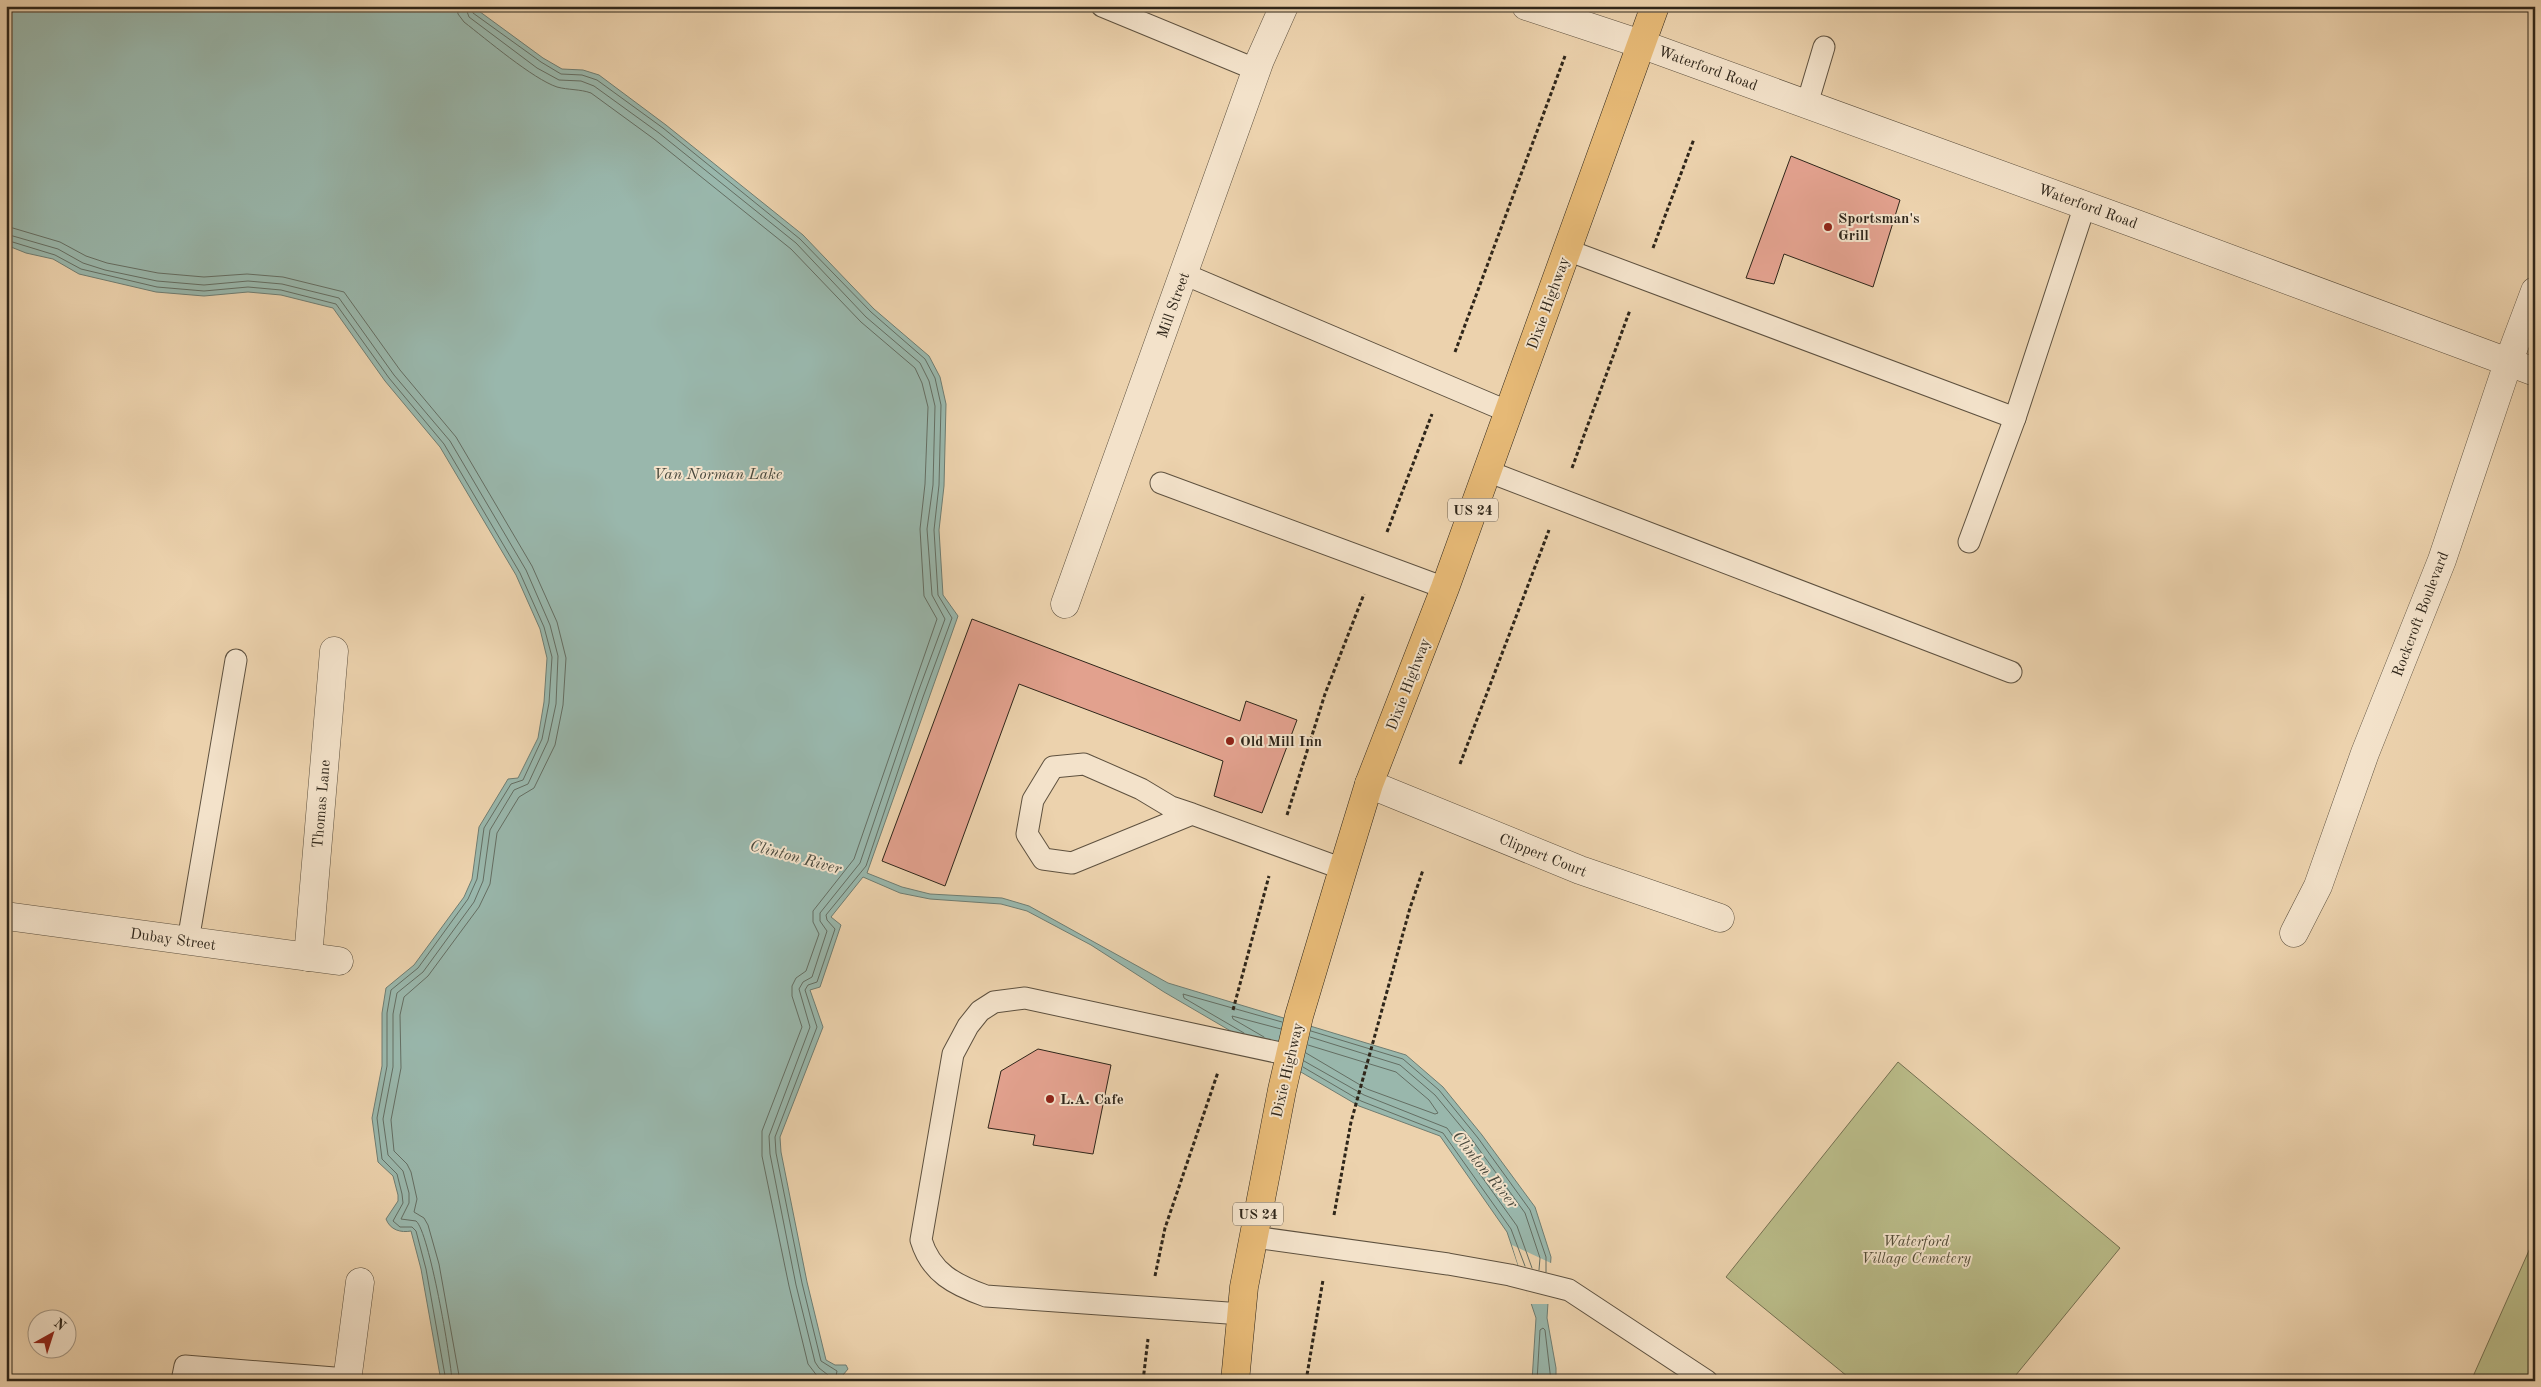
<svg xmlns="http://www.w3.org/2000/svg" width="2541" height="1387" viewBox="0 0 2541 1387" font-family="'Old Standard TT',serif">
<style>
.green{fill:#b9bb88;stroke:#747051}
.water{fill:#99b7ac;stroke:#6f7d72}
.pier{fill:#ecd2ad}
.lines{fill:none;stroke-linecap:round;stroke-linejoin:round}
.shore{stroke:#646e63;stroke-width:1}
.building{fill:#e2a18e;stroke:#2f261a}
.lane-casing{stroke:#5e513f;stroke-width:23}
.street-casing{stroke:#5e513f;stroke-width:29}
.primary-casing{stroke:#2f261a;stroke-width:29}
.path{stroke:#2f261a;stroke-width:3;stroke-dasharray:4 2.5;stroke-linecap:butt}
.lane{stroke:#f3e2ca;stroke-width:21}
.street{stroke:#f3e2ca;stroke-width:28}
.primary{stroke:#e6b976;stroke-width:28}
.poi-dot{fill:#8f2418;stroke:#f3e2ca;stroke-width:2}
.labels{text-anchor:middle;stroke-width:4;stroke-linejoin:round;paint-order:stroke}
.shield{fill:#f3e2ca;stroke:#6a5e4f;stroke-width:1}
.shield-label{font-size:14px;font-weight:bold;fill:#2f261a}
.street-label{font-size:15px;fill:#2f261a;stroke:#f3e2ca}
.poi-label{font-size:15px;font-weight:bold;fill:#2f261a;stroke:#f3e2ca;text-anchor:start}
.park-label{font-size:15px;font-style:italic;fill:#524b36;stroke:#f3e2ca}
.water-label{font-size:16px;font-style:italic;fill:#4a4a3e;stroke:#f3e2ca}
</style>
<rect width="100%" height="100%" fill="#ecd2ad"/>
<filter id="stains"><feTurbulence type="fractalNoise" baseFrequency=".004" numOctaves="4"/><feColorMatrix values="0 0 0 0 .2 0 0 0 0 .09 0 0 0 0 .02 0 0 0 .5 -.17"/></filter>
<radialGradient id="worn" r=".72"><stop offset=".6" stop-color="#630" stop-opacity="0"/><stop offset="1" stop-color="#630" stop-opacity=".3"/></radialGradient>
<!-- green -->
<g class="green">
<polygon points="1898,1062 2120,1248 2011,1381 1853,1381 1726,1277"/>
<polygon points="2535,1237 2535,1381 2471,1381"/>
</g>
<!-- water -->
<path class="water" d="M6,6H472L543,58L562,69L583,70L599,75L666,125L803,235L874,309L929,356L940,377L946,404L944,486L939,530L943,595L958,616L867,873L902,887L930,894L1002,898L1029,906L1168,983L1406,1055L1443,1087L1482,1135L1535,1207L1551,1257L1547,1318L1556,1368V1381H1532L1536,1318L1507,1232L1440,1136L1359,1106L1164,992L1091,945L1027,911L1001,904L930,899L900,893L863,877L831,917L841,925L820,987L810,990L823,1027L780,1137L781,1152L807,1282L826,1360L835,1365H846L848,1369L838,1381H441L421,1269L411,1231C401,1233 390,1230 386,1219L398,1201V1195L393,1176L378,1162L372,1118L382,1066V1013L386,988L414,965L464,897L472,879L479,827L508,779L518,778L538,738L544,702L547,658L540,629L516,575L440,447L385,381L333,308L281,295L248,292L204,296L156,292L79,274L53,259L26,253L6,245Z"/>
<!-- pier -->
<polygon class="pier" points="1512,1245 1553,1264 1551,1304 1530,1304"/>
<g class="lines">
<!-- shore -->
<g class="shore">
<path d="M457,6L458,14L464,22C486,39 533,79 557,87C568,90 580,89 591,93L654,139L791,249L861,322L915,368L922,383L928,407L925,484L920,529L924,596L937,619L854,859L813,911V922L819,934L806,971L796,978L792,986V996L802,1027L762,1131V1156L789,1286L808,1364L821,1381"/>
<polyline points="465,6 469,17 537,68 559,80 581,81 594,86 659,133 796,243 866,317 920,363 929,381 935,406 933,485 927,529 932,595 945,619 917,695 860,863 820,913 820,921 827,931 812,977 803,982 799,989 810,1027 769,1136 770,1154 796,1285 815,1362 819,1368 828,1375 828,1381"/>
<polyline points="471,6 473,13 541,62 561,74 582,75 597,80 663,128 800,239 871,312 925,359 935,378 941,405 939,485 934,530 938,595 952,618 923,697 866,866 826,915 827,920 835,929 817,982 808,985 805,990 817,1027 775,1137 776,1153 802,1283 821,1361 837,1371 835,1381"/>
<polyline points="6,226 60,242 86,256 107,263 158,273 204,277 247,274 283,277 344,292 400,370 456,437 532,566 557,622 566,658 563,705 555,745 534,788 519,797 497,833 490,884 479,907 428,976 404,997 400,1015 401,1068 391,1120 394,1151 407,1164 411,1172 417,1199 414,1212 424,1218 428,1225 439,1264 460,1381"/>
<path d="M6,234L58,249L83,263L105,270L157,281L204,285L248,281L282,284L339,298L394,375L450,441L526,570L550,625L558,656L556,704L548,741L528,784L514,790L490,830L483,881L474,902L423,972L397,993L393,1014V1067L383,1119L388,1155L403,1171L409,1193V1203L401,1219L416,1221C429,1231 451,1359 452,1381"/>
<polyline points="6,240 55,255 81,269 157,287 204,291 248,287 281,290 336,304 389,378 444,444 520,573 544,627 552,657 549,703 542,739 523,780 511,784 484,828 477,879 468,899 418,968 391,990 387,1013 387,1066 377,1118 382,1159 397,1174 402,1194 403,1203 393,1221 400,1227 412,1227 416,1231 426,1269 446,1381"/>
<polyline points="1311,1031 1403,1059 1439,1090 1478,1138 1530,1210 1546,1257 1546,1272"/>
<polyline points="1244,1033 1184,998 1183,994 1282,1022"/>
<polyline points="1264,1037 1233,1019 1232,1016 1281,1029"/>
<polyline points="1310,1037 1400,1065 1435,1095 1473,1141 1525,1213 1540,1258 1539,1270"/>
<polyline points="1306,1053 1367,1089 1435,1114 1438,1113 1429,1100 1396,1072 1308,1045"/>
<polyline points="1304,1061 1364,1095 1447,1128 1517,1226 1532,1268"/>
<polyline points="1303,1067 1361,1101 1443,1133 1511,1229 1525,1266"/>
<polyline points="1537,1381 1540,1330 1543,1328 1545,1330 1551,1381"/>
</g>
</g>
<!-- building -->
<g class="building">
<polygon points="1791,156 1900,200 1873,287 1784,254 1774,284 1746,278"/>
<polygon points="972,619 1240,721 1246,701 1297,720 1262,813 1214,796 1223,761 1019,684 945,886 882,861"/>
<polygon points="1038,1049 1111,1065 1093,1154 1033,1145 1035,1135 988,1128 1001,1071"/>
</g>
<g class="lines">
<defs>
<g id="lane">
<polyline points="1102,6 1257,70"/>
<polyline points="1807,104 1824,47"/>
<polyline points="1567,250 2015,418 2085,205"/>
<polyline points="1184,274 1509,412"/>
<polyline points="1487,471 2011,672"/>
<polyline points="1161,483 1445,588"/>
<polyline points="1969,542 2015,418"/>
<polyline points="1192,814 1072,863 1043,859 1027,834 1033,800 1053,767 1084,764 1141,789 1171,807 1192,814 1343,869"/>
<polyline points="188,941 236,660"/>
<polyline points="1254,1237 1448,1264 1510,1275 1569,1290 1707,1381"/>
<path d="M1242,1314L986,1296C955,1285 931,1273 921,1240L953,1054L968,1026L980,1011L994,1002L1025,998L1290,1055"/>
<polyline points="182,1381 185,1366 347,1379"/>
</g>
<g id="street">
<polyline points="1526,6 1641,44 2139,225 2535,372"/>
<polyline points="1065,604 1260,60 1284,6"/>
<polyline points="1369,784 1580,870 1720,918"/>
<polyline points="6,916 339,961"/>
<polyline points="2294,933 2318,886 2365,753 2442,560 2508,363 2535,291"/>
<polyline points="308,957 334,651"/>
<polyline points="347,1381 360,1282"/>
</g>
<polyline id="primary" points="1235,1381 1244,1287 1282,1090 1299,1016 1343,869 1369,784 1445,588 1655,6"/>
</defs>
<!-- lane casing -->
<use href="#lane" class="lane-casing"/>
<!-- street casing -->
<use href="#street" class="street-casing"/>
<!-- primary casing -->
<use href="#primary" class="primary-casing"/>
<!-- path -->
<g class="path">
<polyline points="1653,248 1694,139"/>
<polyline points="1455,352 1565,56"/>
<polyline points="1572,468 1630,310"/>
<polyline points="1387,532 1432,414"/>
<polyline points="1460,764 1549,530"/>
<polyline points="1287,815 1325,694 1364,594"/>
<polyline points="1233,1010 1269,876"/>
<polyline points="1334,1215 1351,1122 1410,908 1423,870"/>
<polyline points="1155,1276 1165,1228 1218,1072"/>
<polyline points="1143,1381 1148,1339"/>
<polyline points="1306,1381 1323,1280"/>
</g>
<!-- lane -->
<use href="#lane" class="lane"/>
<!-- street -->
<use href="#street" class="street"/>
<!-- primary -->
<use href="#primary" class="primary"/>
</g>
<!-- markers -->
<g class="poi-dot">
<circle cx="1828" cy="227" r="5"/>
<circle cx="1230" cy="741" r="5"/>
<circle cx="1050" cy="1099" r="5"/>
</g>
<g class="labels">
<!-- shield labels -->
<g class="shield">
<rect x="1448" y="498.5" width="50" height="23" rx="4"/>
<rect x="1233" y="1202.5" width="50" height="23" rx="4"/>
</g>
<g class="shield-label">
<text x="1473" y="515">US 24</text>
<text x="1258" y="1219">US 24</text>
</g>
<!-- street labels -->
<g class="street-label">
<text transform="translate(1708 68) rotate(20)" y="5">Waterford Road</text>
<text transform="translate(2088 206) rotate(20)" y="5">Waterford Road</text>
<text transform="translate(1548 303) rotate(-70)" y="5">Dixie Highway</text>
<text transform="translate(1173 305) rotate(-70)" y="5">Mill Street</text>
<text transform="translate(2420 614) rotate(-69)" y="5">Rockcroft Boulevard</text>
<text transform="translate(1408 684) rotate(-69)" y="5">Dixie Highway</text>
<text transform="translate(321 804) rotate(-85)" y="5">Thomas Lane</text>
<text transform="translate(1543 855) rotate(22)" y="5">Clippert Court</text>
<text transform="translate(173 939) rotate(8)" y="5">Dubay Street</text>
<text transform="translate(1287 1070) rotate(-77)" y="5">Dixie Highway</text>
</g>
<!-- poi labels -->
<g class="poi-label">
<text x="1838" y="223">Sportsman's<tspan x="1838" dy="17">Grill</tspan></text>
<text x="1240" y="746">Old Mill Inn</text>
<text x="1060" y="1104">L.A. Cafe</text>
</g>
<!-- park labels -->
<g class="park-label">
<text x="1916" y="1246">Waterford<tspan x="1916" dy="17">Village Cemetery</tspan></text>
</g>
<!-- water labels -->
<g class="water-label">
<text x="718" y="479">Van Norman Lake</text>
<text transform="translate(796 856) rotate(15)" y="6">Clinton River</text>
<text transform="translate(1486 1169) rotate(51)" y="6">Clinton River</text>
</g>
</g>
<!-- margin -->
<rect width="2541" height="1387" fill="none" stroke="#ecd2ad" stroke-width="25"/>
<rect x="8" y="8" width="2526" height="1372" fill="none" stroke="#2f261a" stroke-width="2.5"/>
<rect x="12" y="12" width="2516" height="1362" fill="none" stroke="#2f261a"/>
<!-- north arrow -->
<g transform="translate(52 1334) rotate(39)"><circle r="24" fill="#f3e2ca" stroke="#a59784"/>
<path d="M0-4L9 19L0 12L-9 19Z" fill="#8f2418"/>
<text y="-8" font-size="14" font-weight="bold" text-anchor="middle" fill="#2f261a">N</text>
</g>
<rect width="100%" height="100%" filter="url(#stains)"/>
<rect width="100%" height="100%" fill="url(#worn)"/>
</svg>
